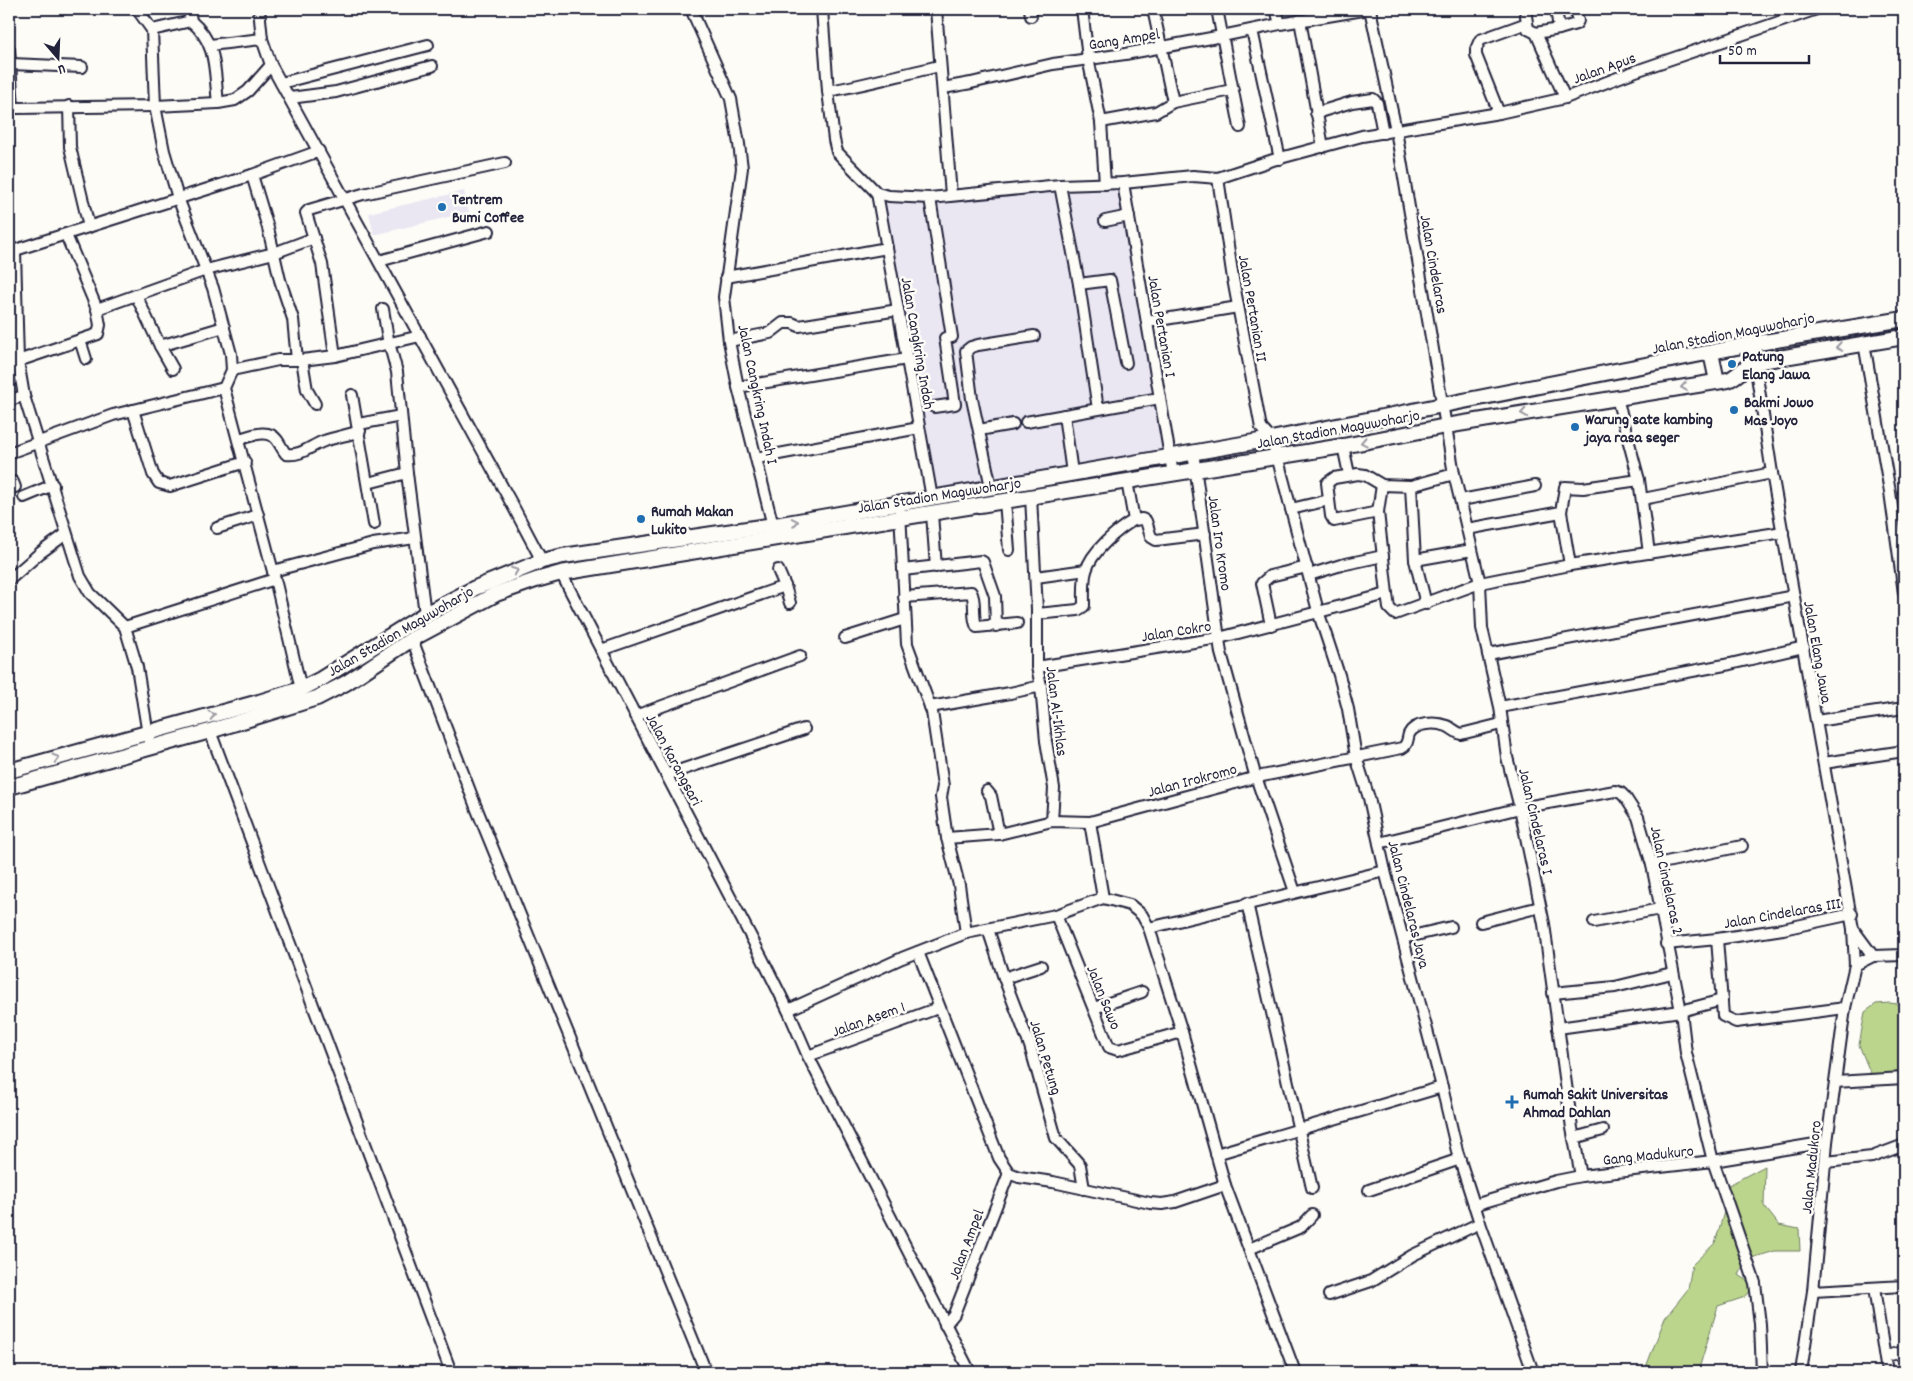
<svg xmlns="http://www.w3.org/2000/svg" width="1913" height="1381" viewBox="0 0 1913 1381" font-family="Dekko,sans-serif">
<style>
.built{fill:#eae7f2}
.green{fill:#bbd58c;stroke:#6e7c64}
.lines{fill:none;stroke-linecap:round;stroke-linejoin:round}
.minor-casing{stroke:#22223b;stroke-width:14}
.secondary-casing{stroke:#22223b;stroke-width:18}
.minor{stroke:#fdfcf7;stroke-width:10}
.secondary{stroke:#fdfcf7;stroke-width:14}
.oneway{stroke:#9a9aa2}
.poi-dot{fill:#1f6fb2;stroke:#fdfcf7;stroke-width:2}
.labels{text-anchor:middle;stroke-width:5;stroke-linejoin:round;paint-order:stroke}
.street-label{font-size:16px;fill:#22223b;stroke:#fdfcf7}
.poi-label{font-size:16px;font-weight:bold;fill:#22223b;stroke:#fdfcf7;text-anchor:start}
</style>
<rect width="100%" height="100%" fill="#fdfcf7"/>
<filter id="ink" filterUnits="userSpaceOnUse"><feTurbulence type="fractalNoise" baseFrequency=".02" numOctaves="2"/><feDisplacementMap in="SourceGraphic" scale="10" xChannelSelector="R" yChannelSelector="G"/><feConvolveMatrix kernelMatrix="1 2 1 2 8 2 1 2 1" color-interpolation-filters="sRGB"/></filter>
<g filter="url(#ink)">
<!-- built -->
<g class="built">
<polygon points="1123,183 1170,456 932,498 877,193"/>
<polygon points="464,191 469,212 374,235 369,213"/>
</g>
<!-- green -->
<g class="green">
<polygon points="1890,1003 1904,1005 1904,1075 1872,1077 1859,1045 1865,1012 1876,1004"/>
<polygon points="1765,1166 1764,1206 1779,1225 1799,1229 1800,1251 1775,1251 1745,1260 1739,1275 1755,1286 1745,1297 1718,1306 1698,1372 1644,1372 1665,1318 1688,1289 1692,1265 1715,1243 1724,1212 1723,1188"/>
</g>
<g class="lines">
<defs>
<g id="minor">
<polyline points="137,9 152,30 155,106 164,151 178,198 213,288 231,354 232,370 224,388 275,579 301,689"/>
<polyline points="259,9 262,39 271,65 514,508 542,561"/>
<polyline points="691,9 731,99 739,144 742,168 724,297 729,341 738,387 773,526"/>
<polyline points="822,9 828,91 834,140 837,152 877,193 889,196 930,198 1060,185 1123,183 1193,176 1218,178 1273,160 1362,136 1499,113 1565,98 1633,72 1817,9"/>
<polyline points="936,9 951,195"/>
<polyline points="1030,9 1031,16"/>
<polyline points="1082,9 1088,58 1101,122 1105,184"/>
<polyline points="1153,9 1173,102"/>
<polyline points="1217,9 1240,127"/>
<polyline points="1276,9 1280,24"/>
<polyline points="1370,9 1396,130 1454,474 1480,583 1482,628 1500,707 1507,757 1520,808 1544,924 1572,1128 1581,1176"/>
<polyline points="1525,9 1528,29 1536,33 1565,98"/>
<polyline points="1300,20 1323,147"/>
<path d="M191,21C218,44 214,70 218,103"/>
<polyline points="1559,29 1576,24 1578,21 1575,9"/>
<polyline points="152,30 191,21 189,9"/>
<polyline points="1252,30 1280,159"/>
<polyline points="1536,33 1559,29 1556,9"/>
<polyline points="210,45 262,39"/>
<polyline points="9,49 13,107 17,108 155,106 218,103 235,100 248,91 271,65"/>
<polyline points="11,64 82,67"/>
<polyline points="281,83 428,45"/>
<polyline points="943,88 971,83 1053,64 1125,54 1222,36 1280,24 1369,9"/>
<path d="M828,91C866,85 902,74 940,66"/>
<polyline points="290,98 336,92 432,66"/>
<polyline points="69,106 70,147 89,227"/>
<polyline points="1316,113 1352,102 1373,99 1377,103 1383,133"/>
<polyline points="1499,113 1476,55 1476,49 1480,40 1527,23"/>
<polyline points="1101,122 1156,112 1173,102 1232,90"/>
<polyline points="252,175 268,228 280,280 293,319 297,360"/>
<polyline points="1218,178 1233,279 1261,428 1271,439 1277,456 1318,611 1339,675 1348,709 1356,757 1369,798 1385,871 1442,1087 1457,1151 1480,1223 1533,1372"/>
<polyline points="1123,183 1173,474"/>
<polyline points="1060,185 1079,284 1098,409"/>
<polyline points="877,193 932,498"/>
<polyline points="930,198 952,337 945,338 955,404 934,407"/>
<polyline points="1105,221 1129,216"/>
<polyline points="66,235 97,309"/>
<polyline points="15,251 18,361 24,396 80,576 90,593 125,627 137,667 150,747"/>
<polyline points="9,252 252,175 319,151"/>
<polyline points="379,261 489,231"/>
<polyline points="726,277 887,248"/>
<polyline points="1079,284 1110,280 1126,363"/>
<polyline points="136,295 160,346 173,369"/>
<polyline points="383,309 388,339 397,372 407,473 425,614"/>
<polyline points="1147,322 1238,307"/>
<polyline points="80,340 86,359"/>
<polyline points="729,341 770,333 783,323 792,323 799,326 898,310"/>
<polyline points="1864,343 1890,492 1904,593"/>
<polyline points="1752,344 1772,473 1853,929 1855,965 1845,1008 1827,1142 1813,1291 1801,1372"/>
<polyline points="160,346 224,327"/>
<polyline points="335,356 322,264 306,213 309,210 363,194 505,163"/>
<polyline points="302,360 307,390 315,404"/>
<polyline points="9,364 98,334 100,325 97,309 206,270 274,253 314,238"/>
<polyline points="232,370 278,360 302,360 335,356 420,336"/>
<polyline points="738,387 907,359"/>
<polyline points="352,395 374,524"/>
<polyline points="1617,398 1639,480"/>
<polyline points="9,400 24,396"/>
<polyline points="133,410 153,474 159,483 170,486 245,462"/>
<polyline points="1064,415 1072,473"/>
<polyline points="1026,422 1160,398"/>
<polyline points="359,424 401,416"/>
<polyline points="979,430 1013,424"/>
<path d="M239,439C251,436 268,428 277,440C280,444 282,449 286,454C302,456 310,446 324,441C336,437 348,435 360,431"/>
<polyline points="1343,446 1349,474"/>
<polyline points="1193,452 1221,653 1254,771 1295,892"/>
<polyline points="9,453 113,415 224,388"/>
<polyline points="757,458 919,428"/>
<polyline points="9,482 13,482 15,487"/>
<polyline points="368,483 407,473"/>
<polyline points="1382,485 1378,512 1387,594"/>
<polyline points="1411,486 1415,560"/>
<polyline points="991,487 972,399 966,351 971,347 978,345 1034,336"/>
<polyline points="24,497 53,485"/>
<polyline points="1031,497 1037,609 1037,667 1041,686 1046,741 1054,788 1052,821"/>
<polyline points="1643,499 1772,473"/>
<polyline points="1461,500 1535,486"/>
<polyline points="1005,501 1009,550"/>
<polyline points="1291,509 1329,500"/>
<polyline points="900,512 907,644 932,712 940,765 943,786 941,797 947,838 959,885 966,933"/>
<polyline points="1378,512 1334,521 1331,516 1327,483 1334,478 1358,474 1365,475 1382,485 1411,486 1454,474"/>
<polyline points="1561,512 1570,565"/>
<polyline points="932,514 936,567"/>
<polyline points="1134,520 1142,519 1146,521 1151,537 1156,540 1205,534"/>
<polyline points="217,528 258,515"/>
<polyline points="1467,529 1561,512 1565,487 1583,488 1639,480 1649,553"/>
<polyline points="778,570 785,586"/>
<polyline points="903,570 981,561 983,562 995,596 996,626"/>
<polyline points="273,571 373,544 415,538"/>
<polyline points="561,573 762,958 788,1010 808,1056 970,1372"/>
<polyline points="1309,575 1341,565 1383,556"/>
<polyline points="1036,577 1086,570"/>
<polyline points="9,580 40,553 66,534"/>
<path d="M904,597L971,592C977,602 971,616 977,627L1017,623"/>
<polyline points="1426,604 1415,560 1472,550"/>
<path d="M1037,614L1078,610L1084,606C1084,595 1083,581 1086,571C1091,552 1118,529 1134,520L1127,481"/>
<polyline points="1271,625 1262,583 1270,576 1307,567"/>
<polyline points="125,627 275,579"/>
<polyline points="845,638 905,619"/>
<polyline points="412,639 476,807 706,1372"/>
<polyline points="601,650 785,586 790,603"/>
<polyline points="1488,654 1794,596"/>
<polyline points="1037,667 1219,638 1387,594 1389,608 1395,614 1480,583 1570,565 1783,532"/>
<polyline points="930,707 1010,693 1041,686"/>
<polyline points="1500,707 1730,664 1804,647"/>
<polyline points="635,716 800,656"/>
<polyline points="1816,721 1904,708"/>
<polyline points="210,731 451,1372"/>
<polyline points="1824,763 1904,751"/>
<polyline points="666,775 804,729"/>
<polyline points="987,791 991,796 999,834"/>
<polyline points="1090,822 1103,898"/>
<path d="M947,838L999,834L1052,821L1090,822L1257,777L1402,748C1408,745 1407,740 1409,734C1415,722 1436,722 1447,726C1452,728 1455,732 1461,734L1501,724"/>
<polyline points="1379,843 1520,808 1615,791 1621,793 1625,797 1638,817 1652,865 1681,1011 1686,1053 1713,1161 1755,1283 1760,1324 1762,1372"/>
<polyline points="1652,865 1742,846"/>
<polyline points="1247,903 1312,1188"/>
<polyline points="1056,915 1109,1047 1118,1050 1182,1032"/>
<polyline points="1481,922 1540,907"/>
<polyline points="1594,922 1655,910 1661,912"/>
<polyline points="1149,928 1182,1032 1225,1185 1295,1372"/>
<polyline points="988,929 1004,978 1030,1046 1056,1138 1080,1165 1084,1189"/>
<polyline points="1853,929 1873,956"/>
<polyline points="1403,938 1451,927"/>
<polyline points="1717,939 1723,1016 1736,1022 1845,1008"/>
<polyline points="1666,944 1717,939 1783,929 1852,914"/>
<polyline points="918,952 999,1158 1009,1173 1019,1177 1053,1182 1150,1203 1162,1204 1175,1202 1225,1185"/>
<polyline points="1855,965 1873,956 1904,955"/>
<polyline points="1004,978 1041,966"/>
<polyline points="1553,993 1615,987 1672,973"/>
<polyline points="1094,1008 1142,992"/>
<polyline points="788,1010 902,958 966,933 1056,915 1103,898 1130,905 1142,915 1149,928 1385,871"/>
<polyline points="1558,1028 1681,1011 1722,1000"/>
<polyline points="808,1056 938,1008"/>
<polyline points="1835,1082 1904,1078"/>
<polyline points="1574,1138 1603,1130"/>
<polyline points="1216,1154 1442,1087"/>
<polyline points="1826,1162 1872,1157 1904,1145"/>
<polyline points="1369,1190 1460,1159"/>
<polyline points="1474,1205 1556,1181 1581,1176 1713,1161 1827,1142"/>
<polyline points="1249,1249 1301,1227 1312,1215"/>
<polyline points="1874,1288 1887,1372"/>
<polyline points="1813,1291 1904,1286"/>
<polyline points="1329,1295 1371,1281 1413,1255 1480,1223"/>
<polyline points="945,1325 954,1314 1009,1173"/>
<polyline points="1885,1356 1904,1352"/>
</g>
<g id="secondary">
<polyline points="1711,353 1717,381"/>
<polyline points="9,771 259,702 301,689 321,679 425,614 475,588 542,561 563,556 781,524 1271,439 1752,344 1904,319"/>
<path d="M9,787L210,731L317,698L346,683L412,639L496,594L536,580L561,573L1343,446L1446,426L1728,380C1739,376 1744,366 1755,362L1904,337"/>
</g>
</defs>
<!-- minor casing -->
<use href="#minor" class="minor-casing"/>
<!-- secondary casing -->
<use href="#secondary" class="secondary-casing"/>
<!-- minor -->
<use href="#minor" class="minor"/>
<!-- secondary -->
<use href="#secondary" class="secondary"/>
</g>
<!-- one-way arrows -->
<defs><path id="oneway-chevron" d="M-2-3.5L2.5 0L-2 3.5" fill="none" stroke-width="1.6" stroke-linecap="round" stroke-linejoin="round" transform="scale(1.25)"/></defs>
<g class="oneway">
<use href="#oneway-chevron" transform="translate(1839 347) rotate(170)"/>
<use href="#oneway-chevron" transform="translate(1684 387) rotate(171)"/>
<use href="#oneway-chevron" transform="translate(1524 413) rotate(171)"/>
<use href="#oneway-chevron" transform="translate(1364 442) rotate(169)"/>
<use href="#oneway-chevron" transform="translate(795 522) rotate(-10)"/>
<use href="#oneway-chevron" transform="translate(515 571) rotate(-21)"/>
<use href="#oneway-chevron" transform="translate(212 715) rotate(-15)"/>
<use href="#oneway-chevron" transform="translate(56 758) rotate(-16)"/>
</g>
</g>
<!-- markers -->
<g class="poi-dot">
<circle cx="442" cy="207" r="5"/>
<circle cx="1732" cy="364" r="5"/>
<circle cx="1734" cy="410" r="5"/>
<circle cx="1575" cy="427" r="5"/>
<circle cx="641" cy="519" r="5"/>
<path d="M1509.5 1094.5h5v5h5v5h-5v5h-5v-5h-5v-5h5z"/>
</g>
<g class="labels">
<!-- street labels -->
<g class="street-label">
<text transform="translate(1124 38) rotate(-9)" y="6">Gang Ampel</text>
<text transform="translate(1604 67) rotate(-20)" y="6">Jalan Apus</text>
<text transform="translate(1435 264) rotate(80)" y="6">Jalan Cindelaras</text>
<text transform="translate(1254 308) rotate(80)" y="6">Jalan Pertanian II</text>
<text transform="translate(1163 326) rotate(80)" y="6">Jalan Pertanian I</text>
<text transform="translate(1733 332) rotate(-11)" y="6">Jalan Stadion Maguwoharjo</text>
<text transform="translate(919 343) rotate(80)" y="6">Jalan Cangkring Indah</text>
<text transform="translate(759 394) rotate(78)" y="6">Jalan Cangkring Indah I</text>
<text transform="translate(1338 428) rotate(-10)" y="6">Jalan Stadion Maguwoharjo</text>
<text transform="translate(939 494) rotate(-9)" y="6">Jalan Stadion Maguwoharjo</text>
<text transform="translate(1221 543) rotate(82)" y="6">Jalan Iro Kromo</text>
<text transform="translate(400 630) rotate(-30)" y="6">Jalan Stadion Maguwoharjo</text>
<text transform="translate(1176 630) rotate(-9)" y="6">Jalan Cokro</text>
<text transform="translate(1819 652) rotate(80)" y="6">Jalan Elang Jawa</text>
<text transform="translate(1058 711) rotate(83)" y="6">Jalan Al-Ikhlas</text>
<text transform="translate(675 759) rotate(62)" y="6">Jalan Karangsari</text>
<text transform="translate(1192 779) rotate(-15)" y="6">Jalan Irokromo</text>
<text transform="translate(1537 821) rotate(77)" y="6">Jalan Cindelaras I</text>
<text transform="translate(1668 880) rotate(78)" y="6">Jalan Cindelaras 2</text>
<text transform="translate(1410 904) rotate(76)" y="6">Jalan Cindelaras Jaya</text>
<text transform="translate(1782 912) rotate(-10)" y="6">Jalan Cindelaras III</text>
<text transform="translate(1105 997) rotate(68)" y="6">Jalan Sawo</text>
<text transform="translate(868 1018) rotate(-20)" y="6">Jalan Asem 1</text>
<text transform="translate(1047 1057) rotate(73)" y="6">Jalan Petung</text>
<text transform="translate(1648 1154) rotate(-6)" y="6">Gang Madukuro</text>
<text transform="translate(1810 1167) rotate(-84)" y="6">Jalan Madukoro</text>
<text transform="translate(965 1244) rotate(-69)" y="6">Jalan Ampel</text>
</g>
<!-- poi labels -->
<g class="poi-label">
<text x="452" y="204">Tentrem<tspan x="452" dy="18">Bumi Coffee</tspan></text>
<text x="1742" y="361">Patung<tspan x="1742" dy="18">Elang Jawa</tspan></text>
<text x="1744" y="407">Bakmi Jowo<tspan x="1744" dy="18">Mas Joyo</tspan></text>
<text x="1585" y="424">Warung sate kambing<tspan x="1585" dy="18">jaya rasa seger</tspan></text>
<text x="651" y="516">Rumah Makan<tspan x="651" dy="18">Lukito</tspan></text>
<text x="1523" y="1099">Rumah Sakit Universitas<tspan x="1523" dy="18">Ahmad Dahlan</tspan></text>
</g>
</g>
<!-- margin -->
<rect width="1913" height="1381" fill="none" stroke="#fdfcf7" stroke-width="30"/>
<rect x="15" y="15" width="1883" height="1351" fill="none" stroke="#22223b" stroke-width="2" filter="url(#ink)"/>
<!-- north arrow -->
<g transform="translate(58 58) rotate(161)" stroke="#fdfcf7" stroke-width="4" paint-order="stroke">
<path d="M0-4L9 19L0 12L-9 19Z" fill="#22223b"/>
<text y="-8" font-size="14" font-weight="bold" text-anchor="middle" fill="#22223b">U</text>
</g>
<!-- scale -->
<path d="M1720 55v8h89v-8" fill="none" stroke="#22223b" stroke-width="2.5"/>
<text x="1728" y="55" font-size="15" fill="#22223b" stroke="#fdfcf7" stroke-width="4" paint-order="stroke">50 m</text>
</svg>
